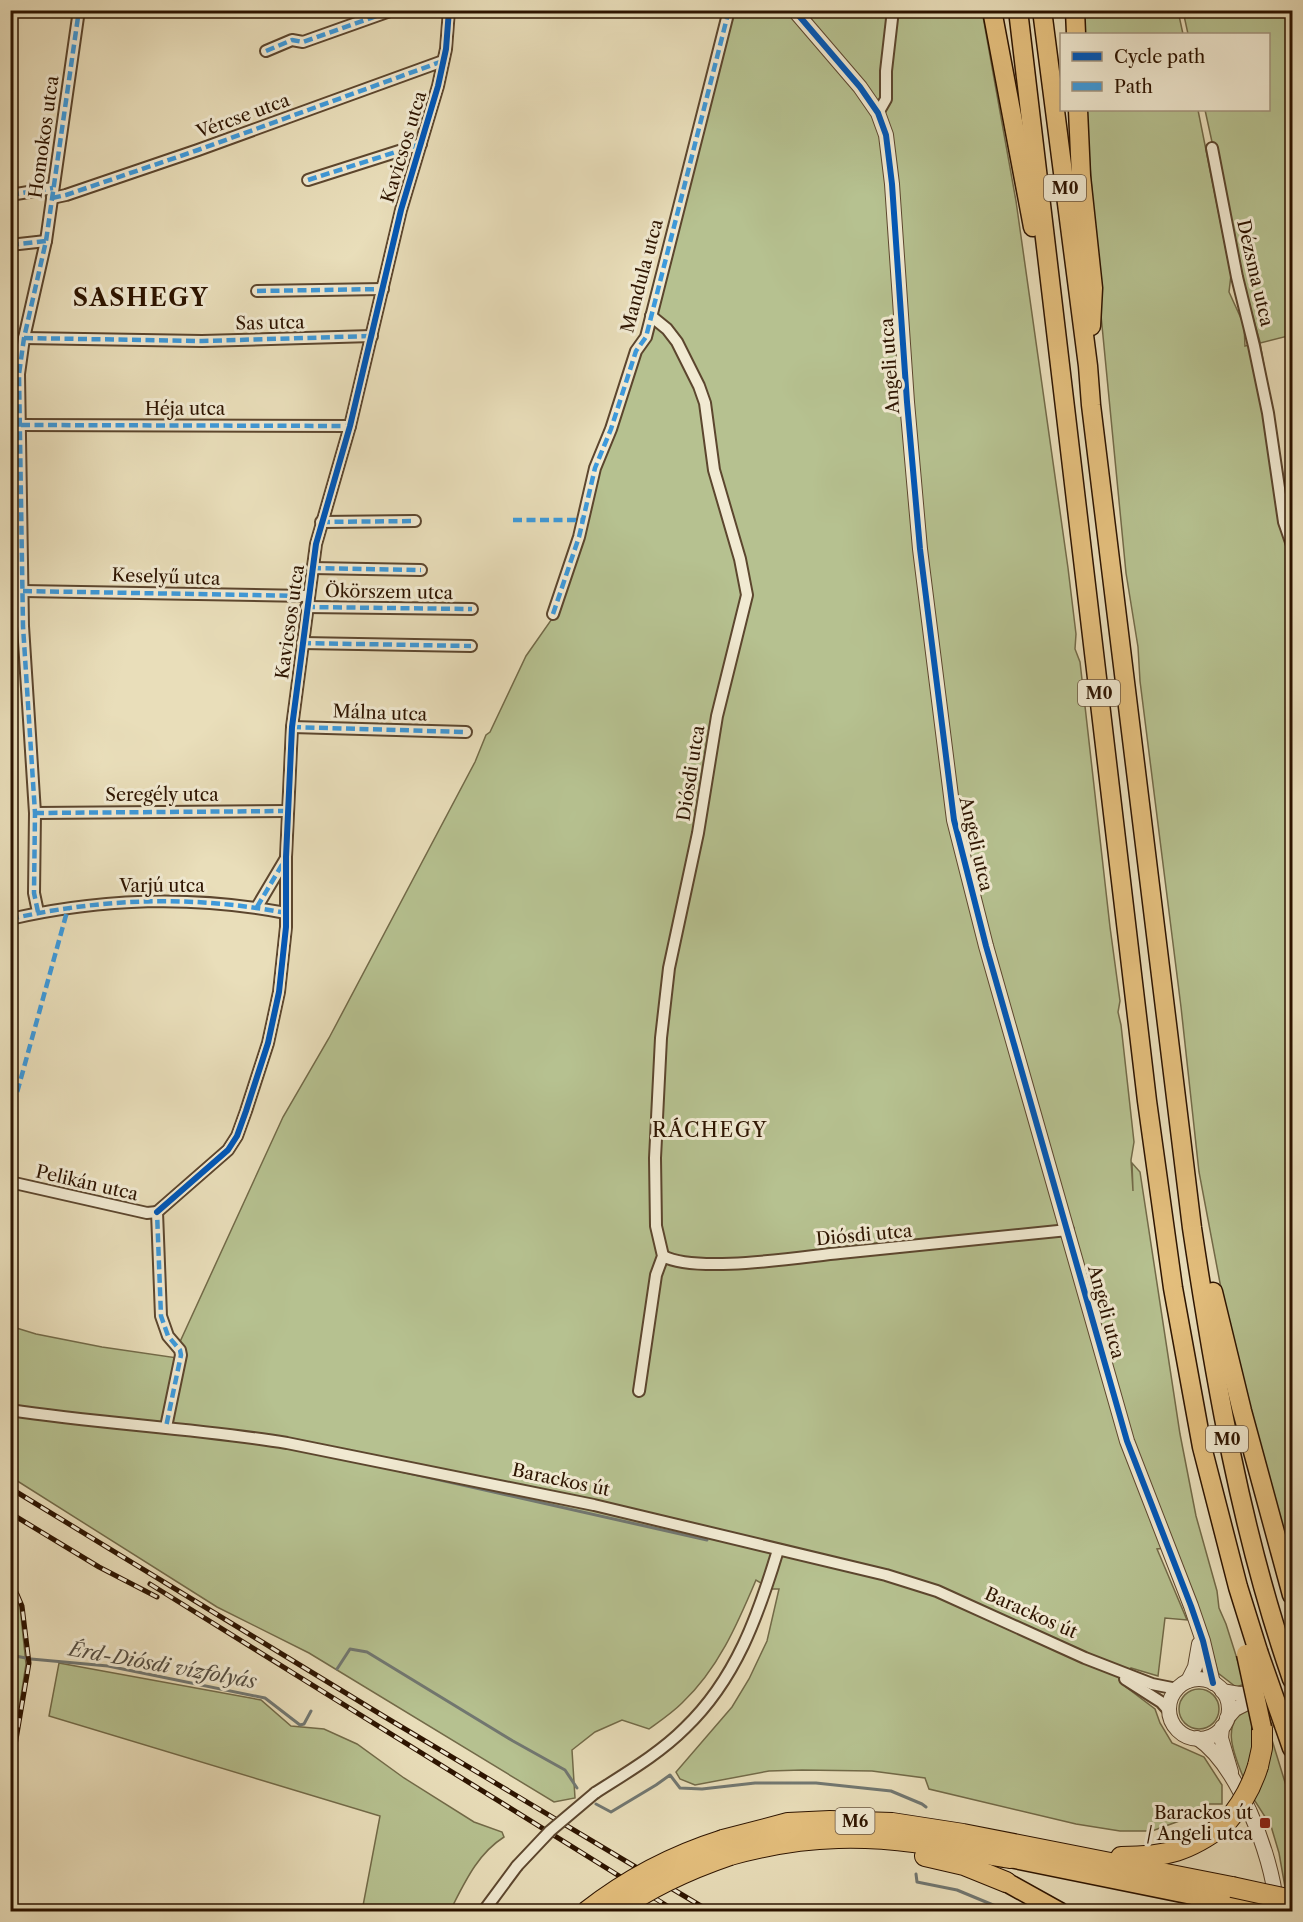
<svg xmlns="http://www.w3.org/2000/svg" width="1303" height="1922" viewBox="0 0 1303 1922" font-family="'Libre Caslon Text',serif">
<style>
.green{fill:#b6c190;stroke:#726a48;stroke-width:1.5}
.lines{fill:none;stroke-linecap:round;stroke-linejoin:round}
.stream{stroke:#717771;stroke-width:3}
.tertiary-tunnel{stroke:#c3b695;stroke-width:14;stroke-dasharray:14 7;stroke-linecap:butt}
.minor-casing{stroke:#5c462e;stroke-width:14}
.tertiary-casing{stroke:#5c462e;stroke-width:16}
.trunk-casing{stroke:#2d1400;stroke-width:21}
.motorway-casing{stroke:#2d1400;stroke-width:22}
.minor{stroke:#f1ead2;stroke-width:10}
.tertiary{stroke:#f1ead2;stroke-width:14}
.trunk{stroke:#e4bf7d;stroke-width:18}
.motorway{stroke:#e4bf7d;stroke-width:20}
.rail-casing{stroke:#2d1400;stroke-width:5}
.rail{stroke:#f1ead2;stroke-width:3;stroke-dasharray:9;stroke-linecap:butt}
.minor-bridge-casing{stroke:#5c462e;stroke-width:14;stroke-linecap:butt}
.trunk-bridge-casing{stroke:#2d1400;stroke-width:21;stroke-linecap:butt}
.motorway-bridge-casing{stroke:#2d1400;stroke-width:22;stroke-linecap:butt}
.minor-bridge{stroke:#f1ead2;stroke-width:10}
.trunk-bridge{stroke:#e4bf7d;stroke-width:18}
.motorway-bridge{stroke:#e4bf7d;stroke-width:20}
.quiet{stroke:#3d9adc;stroke-width:4.5;stroke-dasharray:9 4.5;stroke-linecap:butt}
.cycleway-casing{stroke:#f1ead2;stroke-width:10}
.cycleway{stroke:#0057b8;stroke-width:6}
.poi-dot{fill:#8f2418;stroke:#f1ead2;stroke-width:2}
.labels{text-anchor:middle;stroke-width:6;stroke-linejoin:round;paint-order:stroke}
.shield{fill:#f1ead2;stroke:#68543f;stroke-width:1.5}
.shield-label{font-size:16px;font-weight:bold;fill:#2d1400}
.street-label{font-size:18px;fill:#2d1400;stroke:#f1ead2}
.poi-label{font-size:18px;fill:#2d1400;stroke:#f1ead2;text-anchor:end}
.neighbourhood-label{font-size:20px;letter-spacing:1.5px;fill:#2d1400;stroke:#f1ead2}
.water-label{font-size:20px;font-style:italic;fill:#554e42;stroke:#f1ead2}
.district-label{font-size:24px;font-weight:bold;letter-spacing:1.5px;fill:#2d1400;stroke:#f1ead2}
</style>
<rect width="100%" height="100%" fill="#e9deba"/>
<filter id="stains"><feTurbulence type="fractalNoise" baseFrequency=".00333" numOctaves="4"/><feColorMatrix values="0 0 0 0 .2 0 0 0 0 .09 0 0 0 0 .02 0 0 0 .5 -.17"/></filter>
<radialGradient id="worn" r=".72"><stop offset=".6" stop-color="#630" stop-opacity="0"/><stop offset="1" stop-color="#630" stop-opacity=".3"/></radialGradient>
<!-- green -->
<g class="green">
<path d="M729,11H982L1016,201L1068,568L1076,634L1075,649L1080,662L1110,927L1120,1001L1118,1012L1121,1025L1134,1142L1131,1160L1133,1191L1132,1163L1140,1172L1180,1434L1196,1516L1217,1591L1219,1608L1226,1624L1245,1684L1236,1687L1218,1673L1211,1647L1175,1547L1157,1549L1187,1620L1165,1618L1158,1676L1131,1668L1126,1687L1155,1709L1160,1723L1172,1743L1204,1757L1222,1785V1804H1209L1201,1813L1152,1831H1120L1076,1824L929,1789L925,1778L872,1771L802,1770L769,1771L695,1785L680,1779L676,1772L732,1707L749,1679L767,1641L779,1589H771L756,1580C737,1625 718,1669 682,1703C672,1713 660,1721 649,1729L622,1720L595,1732L572,1750L575,1798L554,1802L309,1653L217,1607L11,1477L10,1326L36,1334L102,1347L177,1358L179,1344L283,1117L329,1038L475,762L486,735L490,732L526,656L554,616L638,347Z"/>
<polygon points="1083,11 1178,11 1183,34 1083,34"/>
<polygon points="1183,11 1292,11 1292,335 1260,343 1292,527 1292,1582 1227,1320 1199,1172 1181,1007 1140,681 1138,647 1126,573 1100,305 1086,110 1198,110 1231,275 1229,292 1244,325 1245,346 1260,342 1242,279 1205,110 1268,110 1268,34 1188,34"/>
<polygon points="11,1586 20,1607 26,1664 11,1759 11,1706 15,1676 11,1674"/>
<path d="M59,1663L261,1700L291,1726L324,1729L357,1744L404,1778L474,1822L502,1832L504,1837C477,1854 464,1884 450,1911H362L380,1816L49,1716Z"/>
<circle cx="1199" cy="1709" r="20"/>
<path d="M1252,1709L1255,1744L1246,1784C1237,1761 1215,1719 1252,1709Z"/>
<polygon points="1272,1740 1292,1805 1292,1888 1285,1887 1279,1853 1271,1826 1253,1798 1268,1763"/>
</g>
<g class="lines">
<!-- stream -->
<g class="stream">
<polyline points="400,1471 707,1540"/>
<polyline points="10,1655 26,1658"/>
<polyline points="31,1659 108,1666 265,1698 300,1725 304,1724 311,1711"/>
<polyline points="337,1669 350,1649 367,1652 513,1741 565,1770 577,1788"/>
<polyline points="596,1804 611,1812 656,1785 670,1775 680,1788 702,1789 755,1783 816,1783 891,1791 922,1804 926,1807"/>
<polyline points="916,1874 917,1882 957,1890 1010,1912"/>
</g>
<!-- tertiary-tunnel -->
<polyline class="tertiary-tunnel" points="1263,1692 1292,1689"/>
<defs>
<g id="minor">
<polyline points="266,51 292,40 303,42 393,10"/>
<polyline points="878,113 886,99 886,71 893,10"/>
<polyline points="1212,148 1237,277 1254,346 1268,413 1284,522 1292,545"/>
<polyline points="308,180 421,144"/>
<polyline points="10,195 53,188"/>
<polyline points="52,198 66,195 198,150 443,61"/>
<polyline points="10,245 46,241"/>
<polyline points="257,291 383,289"/>
<polyline points="24,338 202,341 372,336"/>
<polyline points="21,425 350,426"/>
<polyline points="321,522 415,521"/>
<polyline points="312,568 421,570"/>
<polyline points="1292,590 1292,615"/>
<polyline points="23,591 307,596"/>
<polyline points="306,607 472,609"/>
<polyline points="553,614 579,537 595,468 611,429 636,351 646,337 729,10"/>
<polyline points="302,643 471,646"/>
<polyline points="292,727 466,732"/>
<polyline points="35,813 288,811"/>
<polyline points="257,907 286,858"/>
<polyline points="38,912 34,893 35,813 23,626 19,374 24,338 46,241 79,10"/>
<path d="M10,919C103,898 192,895 286,913"/>
<polyline points="10,1182 147,1213 157,1212"/>
<polyline points="157,1212 228,1150 237,1136 246,1111 268,1043 279,992 286,927 286,857 292,727 316,544 350,426 401,210 438,86 446,49 449,10"/>
<polyline points="157,1212 161,1316 168,1336 180,1350 181,1355 166,1427"/>
<path d="M663,1256C697,1274 799,1257 840,1253C916,1246 992,1238 1068,1230"/>
<polyline points="639,1391 656,1275 663,1256 656,1226 655,1158 661,1038 669,968 698,833 717,716 747,595 740,559 714,470 705,403 699,386 677,342 667,329 651,316"/>
<path d="M10,1410C102,1424 195,1428 287,1443L594,1505L886,1575L937,1591L1085,1658L1152,1684L1177,1689"/>
<polyline points="1125,1679 1161,1702 1169,1711"/>
<path d="M595,1793C626,1773 659,1754 685,1728C736,1679 758,1616 778,1550"/>
<polyline points="483,1912 517,1866"/>
</g>
<g id="tertiary">
<polyline points="794,10 860,87 878,113 886,135 892,184 907,402 920,549 954,820 986,946 1127,1441 1191,1606 1203,1641 1213,1683"/>
<circle cx="1199" cy="1709" r="30"/>
<polyline points="1188,1681 1195,1667 1199,1644"/>
<polyline points="1222,1691 1239,1694 1252,1693"/>
<polyline points="1227,1718 1235,1709 1253,1700"/>
<polyline points="1222,1727 1221,1738 1231,1772"/>
<path d="M1197,1738C1238,1765 1272,1856 1276,1903"/>
</g>
<g id="trunk">
<polyline points="992,10 1033,227"/>
<polyline points="1018,10 1147,1101 1173,1288 1202,1447 1238,1587 1258,1651"/>
<path d="M1042,10L1088,366L1091,405L1192,1228C1215,1380 1241,1533 1292,1679"/>
<polyline points="1075,10 1076,34"/>
<polyline points="1078,110 1081,176 1093,288 1091,326"/>
<polyline points="1213,1292 1242,1411 1292,1595"/>
<polyline points="1284,1725 1292,1748"/>
<polyline points="1010,1858 1276,1912"/>
<polyline points="1006,1882 1060,1912"/>
</g>
<g id="motorway">
<polyline points="1258,1766 1262,1748 1262,1728"/>
<polyline points="723,1840 788,1823 830,1821 892,1823 963,1834 1232,1887"/>
<path d="M730,1855C766,1845 801,1839 838,1838C896,1836 954,1848 1010,1858"/>
<polyline points="925,1856 964,1865 1006,1882"/>
<path d="M1121,1857C1167,1857 1189,1851 1225,1824"/>
</g>
</defs>
<!-- minor casing -->
<use href="#minor" class="minor-casing"/>
<!-- tertiary casing -->
<use href="#tertiary" class="tertiary-casing"/>
<!-- trunk casing -->
<use href="#trunk" class="trunk-casing"/>
<!-- motorway casing -->
<use href="#motorway" class="motorway-casing"/>
<!-- minor -->
<use href="#minor" class="minor"/>
<!-- tertiary -->
<use href="#tertiary" class="tertiary"/>
<!-- trunk -->
<use href="#trunk" class="trunk"/>
<!-- motorway -->
<use href="#motorway" class="motorway"/>
<defs>
<g id="rail">
<polyline points="10,1488 385,1717 711,1912"/>
<polyline points="10,1513 99,1567 157,1597"/>
<polyline points="10,1578 22,1606 29,1663 10,1775"/>
<polyline points="150,1584 677,1912"/>
</g>
</defs>
<!-- rail casing -->
<use href="#rail" class="rail-casing"/>
<!-- rail -->
<use href="#rail" class="rail"/>
<defs>
<polyline id="minor-bridge" points="517,1866 550,1831 595,1793"/>
<g id="trunk-bridge">
<polyline points="1258,1651 1284,1725"/>
<polyline points="1246,1654 1262,1728"/>
</g>
<g id="motorway-bridge">
<path d="M1225,1824C1241,1806 1251,1789 1258,1766"/>
<polyline points="1232,1887 1292,1900"/>
<path d="M586,1912C628,1879 672,1856 723,1840"/>
<path d="M615,1912C651,1886 689,1869 730,1855"/>
</g>
</defs>
<!-- minor-bridge casing -->
<use href="#minor-bridge" class="minor-bridge-casing"/>
<!-- trunk-bridge casing -->
<use href="#trunk-bridge" class="trunk-bridge-casing"/>
<!-- motorway-bridge casing -->
<use href="#motorway-bridge" class="motorway-bridge-casing"/>
<!-- minor-bridge -->
<use href="#minor-bridge" class="minor-bridge"/>
<!-- trunk-bridge -->
<use href="#trunk-bridge" class="trunk-bridge"/>
<!-- motorway-bridge -->
<use href="#motorway-bridge" class="motorway-bridge"/>
<!-- quiet -->
<g class="quiet">
<polyline points="266,51 292,40 303,42 393,10"/>
<polyline points="308,180 421,144"/>
<polyline points="10,195 53,188"/>
<polyline points="52,198 66,195 198,150 443,61"/>
<polyline points="10,245 46,241"/>
<polyline points="257,291 383,289"/>
<polyline points="24,338 202,341 372,336"/>
<polyline points="21,425 350,426"/>
<polyline points="513,520 583,520"/>
<polyline points="321,522 415,521"/>
<polyline points="312,568 421,570"/>
<polyline points="23,591 307,596"/>
<polyline points="306,607 472,609"/>
<polyline points="553,614 579,537 595,468 611,429 636,351 646,337 729,10"/>
<polyline points="302,643 471,646"/>
<polyline points="292,727 466,732"/>
<polyline points="35,813 288,811"/>
<polyline points="257,907 283,863"/>
<polyline points="38,912 34,893 35,813 23,626 19,374 24,338 46,241 79,10"/>
<path d="M10,919C103,898 192,895 286,913"/>
<polyline points="10,1118 68,908"/>
<polyline points="161,1208 157,1212 161,1316 168,1336 180,1350 181,1355 166,1427"/>
</g>
<defs>
<g id="cycleway">
<polyline points="794,10 860,87 878,113 886,135 892,184 907,402 920,549 954,820 986,946 1127,1441 1191,1606 1203,1641 1213,1683"/>
<polyline points="157,1212 228,1150 237,1136 246,1111 268,1043 279,992 286,927 286,857 292,727 316,544 350,426 401,210 438,86 446,49 449,10"/>
</g>
</defs>
<!-- cycleway casing -->
<use href="#cycleway" class="cycleway-casing"/>
<!-- cycleway -->
<use href="#cycleway" class="cycleway"/>
</g>
<!-- markers -->
<rect class="poi-dot" x="1259" y="1817" width="12" height="12" rx="3"/>
<g class="labels">
<!-- shield labels -->
<g class="shield">
<rect x="1044" y="175" width="42" height="26" rx="4.5"/>
<rect x="1078" y="680" width="42" height="26" rx="4.5"/>
<rect x="1206" y="1426" width="42" height="26" rx="4.5"/>
<rect x="835.5" y="1808" width="39" height="26" rx="4.5"/>
</g>
<g class="shield-label">
<text x="1065" y="194">M0</text>
<text x="1099" y="699">M0</text>
<text x="1227" y="1445">M0</text>
<text x="855" y="1827">M6</text>
</g>
<!-- street labels -->
<g class="street-label">
<text transform="translate(243 116) rotate(-20)" y="6">Vércse utca</text>
<text transform="translate(44 137) rotate(-82)" y="6">Homokos utca</text>
<text transform="translate(404 147) rotate(-73)" y="6">Kavicsos utca</text>
<text transform="translate(1255 273) rotate(77)" y="6">Dézsma utca</text>
<text transform="translate(642 276) rotate(-75)" y="6">Mandula utca</text>
<text transform="translate(270 323) rotate(-1)" y="6">Sas utca</text>
<text transform="translate(890 366) rotate(-94)" y="6">Angeli utca</text>
<text x="185" y="415">Héja utca</text>
<text transform="translate(166 577) rotate(2)" y="6">Keselyű utca</text>
<text transform="translate(389 592) rotate(1)" y="6">Ökörszem utca</text>
<text transform="translate(290 622) rotate(-82)" y="6">Kavicsos utca</text>
<text transform="translate(380 713) rotate(2)" y="6">Málna utca</text>
<text transform="translate(691 773) rotate(-81)" y="6">Diósdi utca</text>
<text x="162" y="801">Seregély utca</text>
<text transform="translate(976 844) rotate(77)" y="6">Angeli utca</text>
<text x="162" y="892">Varjú utca</text>
<text transform="translate(87 1183) rotate(13)" y="6">Pelikán utca</text>
<text transform="translate(864 1235) rotate(-5)" y="6">Diósdi utca</text>
<text transform="translate(1106 1312) rotate(75)" y="6">Angeli utca</text>
<text transform="translate(561 1480) rotate(12)" y="6">Barackos út</text>
<text transform="translate(1031 1613) rotate(24)" y="6">Barackos út</text>
</g>
<!-- poi labels -->
<g class="poi-label">
<text x="1253" y="1819">Barackos út<tspan x="1253" dy="21">/ Angeli utca</tspan></text>
</g>
<!-- neighbourhood labels -->
<g class="neighbourhood-label">
<text x="710" y="1137">RÁCHEGY</text>
</g>
<!-- water labels -->
<g class="water-label">
<text transform="translate(163 1665) rotate(10)" y="7">Érd-Diósdi vízfolyás</text>
</g>
<!-- district labels -->
<g class="district-label">
<text x="141" y="306">SASHEGY</text>
</g>
</g>
<!-- margin -->
<rect width="1303" height="1922" fill="none" stroke="#e9deba" stroke-width="36"/>
<rect x="12" y="12" width="1279" height="1898" fill="none" stroke="#2d1400" stroke-width="3"/>
<rect x="18" y="18" width="1267" height="1886" fill="none" stroke="#2d1400" stroke-width="1.5"/>
<!-- legend -->
<rect x="1060" y="33" width="210" height="78" fill="#f1ead2" stroke="#a3947e" stroke-width="1.5"/>
<rect x="1072" y="52" width="30" height="9" fill="#0057b8" stroke="#a3947e" stroke-width="1.5"/>
<text x="1114" y="63" font-size="18" fill="#2d1400">Cycle path</text>
<rect x="1072" y="82" width="30" height="9" fill="#3d9adc" stroke="#a3947e" stroke-width="1.5"/>
<text x="1114" y="93" font-size="18" fill="#2d1400">Path</text>
<rect width="100%" height="100%" filter="url(#stains)"/>
<rect width="100%" height="100%" fill="url(#worn)"/>
</svg>
